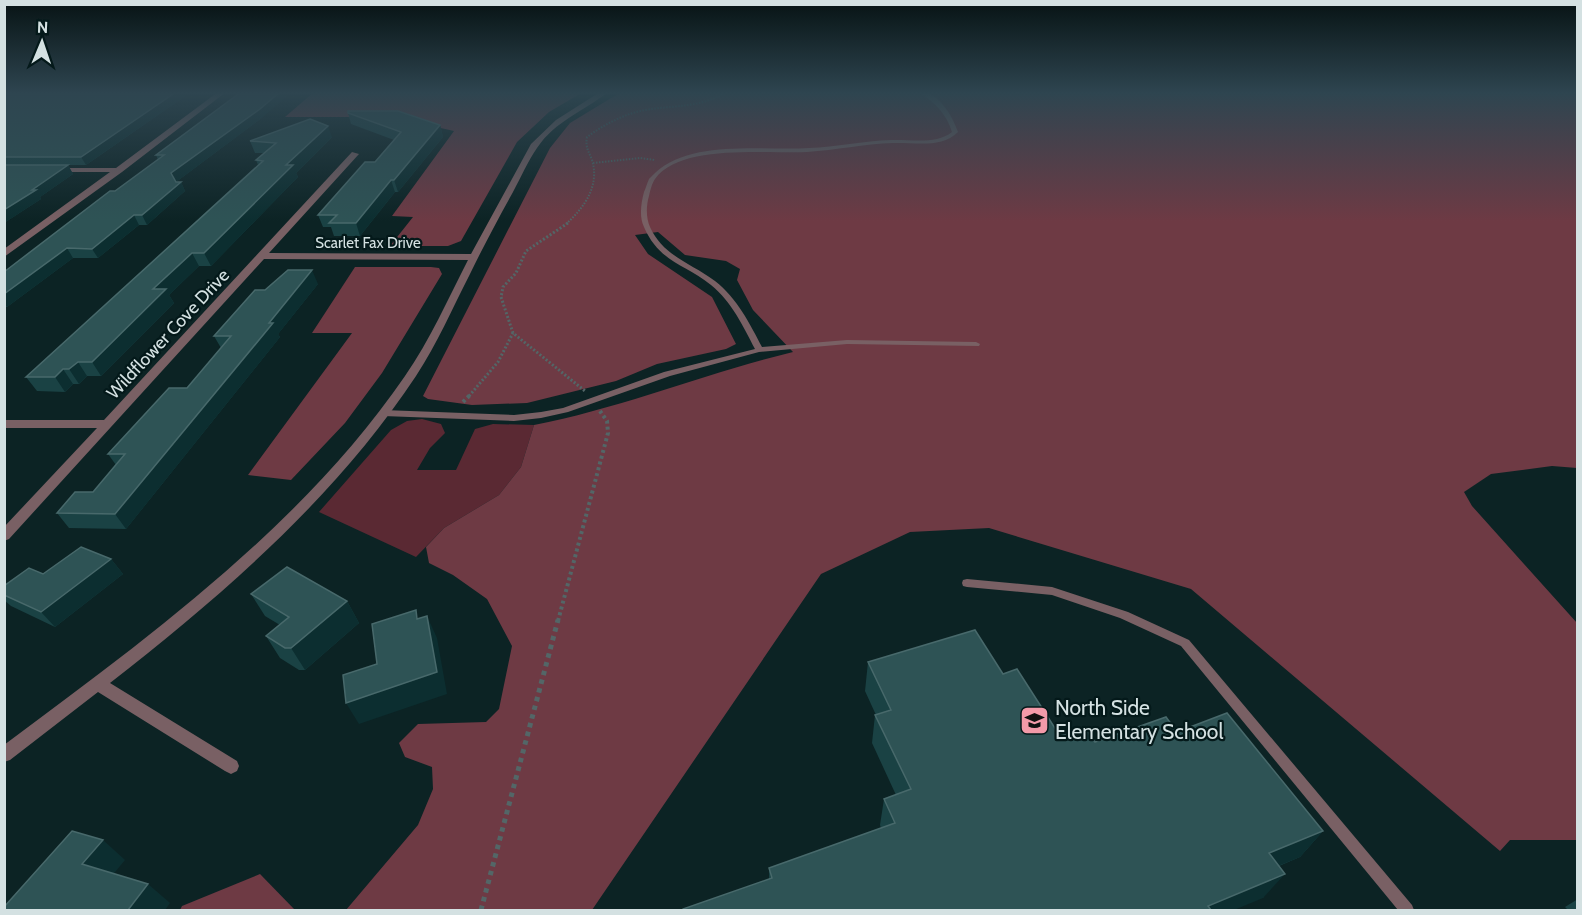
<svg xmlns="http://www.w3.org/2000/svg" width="1582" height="915" viewBox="0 0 1582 915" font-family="Cabin,sans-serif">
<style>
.green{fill:#5a2933}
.forest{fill:#6e3a44}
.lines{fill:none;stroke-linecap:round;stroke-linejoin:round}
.path-far3{stroke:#536667;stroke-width:2;stroke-dasharray:1.5 1.5;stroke-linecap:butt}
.path-far2{stroke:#536667;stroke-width:3;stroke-dasharray:2 2;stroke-linecap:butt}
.path-far1{stroke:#536667;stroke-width:4;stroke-dasharray:3 3;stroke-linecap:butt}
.path{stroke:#536667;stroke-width:5;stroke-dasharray:4.5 4.5;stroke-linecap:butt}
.lane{fill:#796064;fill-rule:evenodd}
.street{fill:#796064;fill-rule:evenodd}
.wall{fill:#1a4244}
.shaded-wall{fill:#0c2e30}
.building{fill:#2e5355;stroke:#48696b;stroke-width:1.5}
.labels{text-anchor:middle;stroke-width:4.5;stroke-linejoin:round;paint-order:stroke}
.far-street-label{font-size:15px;fill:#d4e1e2;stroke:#04191a}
.street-label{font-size:18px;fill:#d4e1e2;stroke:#04191a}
.near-poi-label{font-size:21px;fill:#d4e1e2;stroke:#04191a;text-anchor:start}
</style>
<rect width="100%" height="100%" fill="#0c2324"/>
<!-- green -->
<polygon class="green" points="422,419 441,424 445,433 430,448 417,470 456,470 475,429 493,424 534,425 521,467 499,495 444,528 416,557 319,512 391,430 407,421"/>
<!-- forest -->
<g class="forest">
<polygon points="314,92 583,92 549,112 517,142 461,241 448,246 390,246 413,217 392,216 454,131 392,117 285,117"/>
<path d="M621,92H1577V468L1552,466L1491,474L1464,492L1472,506L1577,623V840H1510L1500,851L1191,589L989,528L910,532L821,574L592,910H346L418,825L433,789L432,767L405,757L399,743L418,724L486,722L499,709L512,646L487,599L453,575L429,563L426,547L444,528L499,495L521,467L534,425C622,408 706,373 793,352L753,310L737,280L740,269L726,261L685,255L658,232L635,235L648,254L712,297L736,344L726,349L657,364L616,381L527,403L472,405L428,399L423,396L550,148L570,123Z"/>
<polygon points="355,267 431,267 439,268 442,274 382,373 345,423 291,480 248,475 352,333 312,333"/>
<polygon points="260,874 295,910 180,910 182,906"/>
</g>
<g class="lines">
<!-- path-far3 -->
<g class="path-far3">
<polyline points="593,163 640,158 655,160"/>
<path d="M566,224C584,208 600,186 592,160C589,152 585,147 587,137C605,124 624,114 645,110C674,105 701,108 726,92"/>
</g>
<!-- path-far2 -->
<g class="path-far2">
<polyline points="568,223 526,251 516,273 503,287 501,297 513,333 585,391"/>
<polyline points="469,396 498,362 513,333"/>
</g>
<!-- path-far1 -->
<g class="path-far1">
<polyline points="463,402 470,395"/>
<polyline points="558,621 608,433 607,421 600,411"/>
</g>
<!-- path -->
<polyline class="path" points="481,910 558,620"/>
<!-- lane -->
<g class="lane">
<path d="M919,92C939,92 952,115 958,132C941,149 914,142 893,143C864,144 836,150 807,152C768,154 680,143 655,179C652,183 650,191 649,196C646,206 646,218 650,227C663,256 691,263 715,281C737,298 750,324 762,347L847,340L976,342L980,344L979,346L847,344L759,352L670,376L568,412L541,418L514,421L383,416L379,413L383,410L514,415L541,412L563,408L664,372L755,349C743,326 732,302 711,285C685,264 659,262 644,227C639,217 641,203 644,192C646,188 647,183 649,179C650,178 654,174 655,173C692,139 762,151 809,148C836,147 863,141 891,140C910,139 936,145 952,132C946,113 935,103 919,92Z"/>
<polygon points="967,579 1052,587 1128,612 1189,640 1412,905 1414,910 1398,910 1181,646 1120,618 1052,595 967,587 963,586 962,583 963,580"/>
</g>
<!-- street -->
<g class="street">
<polygon points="218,92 226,92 122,172 4,257 4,249 110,172 54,172 54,168 116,168"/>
<path d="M600,92H608C584,111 555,121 537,148C528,161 521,177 513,192C498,219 483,247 469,276C452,309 437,344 416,376C336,497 223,595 110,683L237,761L239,766L237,771L231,774L225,771L98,692L10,760L4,762V745C148,638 303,525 405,376C430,340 448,299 468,260L264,259L9,539L4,541V527L97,428H4V420H104L352,152L359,154L269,253L471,254L531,144L556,120Z"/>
</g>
</g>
<!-- wall -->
<g class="wall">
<polygon points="4,92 191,92 86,165 68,165 73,174 40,197 41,199 4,223"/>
<polygon points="348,113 440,125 443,137 398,192 395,192 360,236 334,236 331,227 323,227 318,215 375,162 394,140 351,124"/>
<polygon points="263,117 176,182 181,182 185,191 147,225 139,225 98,258 73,258 7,307 4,307 4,272 158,160 156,155"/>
<polygon points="332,137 296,173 298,177 211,266 199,266 169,295 174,303 101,376 87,376 79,384 73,384 65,392 37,391 26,377 258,165 256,160 264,153 255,153 250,141"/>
<polygon points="318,284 278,334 280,337 126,529 69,528 57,513 93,492 116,465 108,454 187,388 221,348 214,336 265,290"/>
<polygon points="111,559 123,574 55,627 11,606 4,600 4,586 43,574"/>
<polygon points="251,594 347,601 359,623 305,670 299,670 280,658 266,636 280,625 265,616"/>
<polygon points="868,662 1003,674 1060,736 1095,742 1177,732 1323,831 1300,857 1279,866 1263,898 769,879 769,868 881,828 880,825 884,799 896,795 872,743 875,715 876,715 865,691"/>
<polygon points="1578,899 1578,910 1568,910 1565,907"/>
</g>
<!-- shaded-wall -->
<g class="shaded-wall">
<polygon points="176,92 191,92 86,165 81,157"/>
<polygon points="280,92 292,92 263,117 176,182 171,173"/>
<polygon points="440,125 443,137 398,192 394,180"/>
<polygon points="328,126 332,137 296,173 298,177 211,266 204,253 286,165"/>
<polygon points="68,165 73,174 40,197 41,199 4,223 4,210 32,190"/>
<polygon points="391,180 395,192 360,236 356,223"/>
<polygon points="181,182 185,191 147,225 142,215"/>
<polygon points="134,215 139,225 98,258 92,249"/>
<polygon points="67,248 73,258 7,307 4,304 4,294"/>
<polygon points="192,253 199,266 169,295 174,303 101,376 92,362 153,289"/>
<polygon points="312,270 318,284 278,334 280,337 126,529 115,514"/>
<polygon points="78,362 87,376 79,384 69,369"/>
<polygon points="63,369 73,384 65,392 55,377"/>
<polygon points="111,559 123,574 55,627 41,612"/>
<polygon points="347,601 359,623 305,670 291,648"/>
<polygon points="427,616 437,638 447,694 359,724 346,703"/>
<polygon points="1323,831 1300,857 1249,878 1269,853"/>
<polygon points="103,840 125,860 106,883 82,864"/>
<polygon points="1285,874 1263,898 1234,910 1204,910 1208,906"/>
<polygon points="148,884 170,903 165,910 128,910"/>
</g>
<!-- building -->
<g class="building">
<polygon points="4,92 176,92 81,157 4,157"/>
<polygon points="241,92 280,92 260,109 171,173 176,182 181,182 142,215 134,215 92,249 67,248 4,294 4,272 110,191 115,191 164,155 156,155"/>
<polygon points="348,111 398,111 440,125 394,180 391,180 356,223 329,223 337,215 318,215 365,162 375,162 401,132 348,113"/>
<polygon points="310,119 328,126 286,165 293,165 204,253 192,253 153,289 166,289 92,362 78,362 69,369 63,369 55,377 26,377 263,161 256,160 276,143 250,141"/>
<polygon points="4,165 68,165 32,190 36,190 4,210"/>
<polygon points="288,270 312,270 269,323 273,323 115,514 57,513 75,492 93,492 125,454 108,454 169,388 187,388 231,336 214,336 255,290 265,290"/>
<polygon points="81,547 111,559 41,612 4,595 4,586 29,568 43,574"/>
<polygon points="287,567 347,601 291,648 285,648 266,636 289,617 251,594"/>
<polygon points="416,610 417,619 427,616 437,672 346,703 343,675 377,664 372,624"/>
<polygon points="975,630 1003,674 1017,669 1060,736 1085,728 1095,742 1166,717 1177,732 1227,713 1323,831 1269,853 1285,874 1208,906 1211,910 683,910 683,909 772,878 769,868 895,823 884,799 911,789 875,715 891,710 868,662"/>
<polygon points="72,831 103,840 82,864 148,884 128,910 4,910 4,907"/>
</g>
<!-- sky -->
<linearGradient id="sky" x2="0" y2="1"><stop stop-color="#071314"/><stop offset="0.42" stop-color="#2e4550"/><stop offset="1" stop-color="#2e4550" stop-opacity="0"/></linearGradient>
<rect width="1582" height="221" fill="url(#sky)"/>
<!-- icons -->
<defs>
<symbol id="school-square" viewBox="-11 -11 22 22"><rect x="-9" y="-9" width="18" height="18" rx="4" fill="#f39aa9" stroke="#04191a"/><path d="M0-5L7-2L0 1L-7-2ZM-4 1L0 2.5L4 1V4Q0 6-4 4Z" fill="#111"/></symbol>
</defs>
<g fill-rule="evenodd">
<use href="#school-square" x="1018" y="704" width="33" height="33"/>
</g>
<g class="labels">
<!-- far-street labels -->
<g class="far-street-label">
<text x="368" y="248">Scarlet Fax Drive</text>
</g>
<!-- street labels -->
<g class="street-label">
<text transform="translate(168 334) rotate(-47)" y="6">Wildflower Cove Drive</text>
</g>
<!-- near-poi labels -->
<g class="near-poi-label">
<text x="1055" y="715">North Side<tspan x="1055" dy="24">Elementary School</tspan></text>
</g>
</g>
<!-- border -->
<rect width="1582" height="915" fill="none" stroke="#d4e1e2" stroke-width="12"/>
<!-- north arrow -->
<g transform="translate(42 42) rotate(2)" stroke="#04191a" stroke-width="4.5" paint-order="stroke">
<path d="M0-4.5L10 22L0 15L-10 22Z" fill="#d4e1e2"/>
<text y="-9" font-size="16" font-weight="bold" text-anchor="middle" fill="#d4e1e2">N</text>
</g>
</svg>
